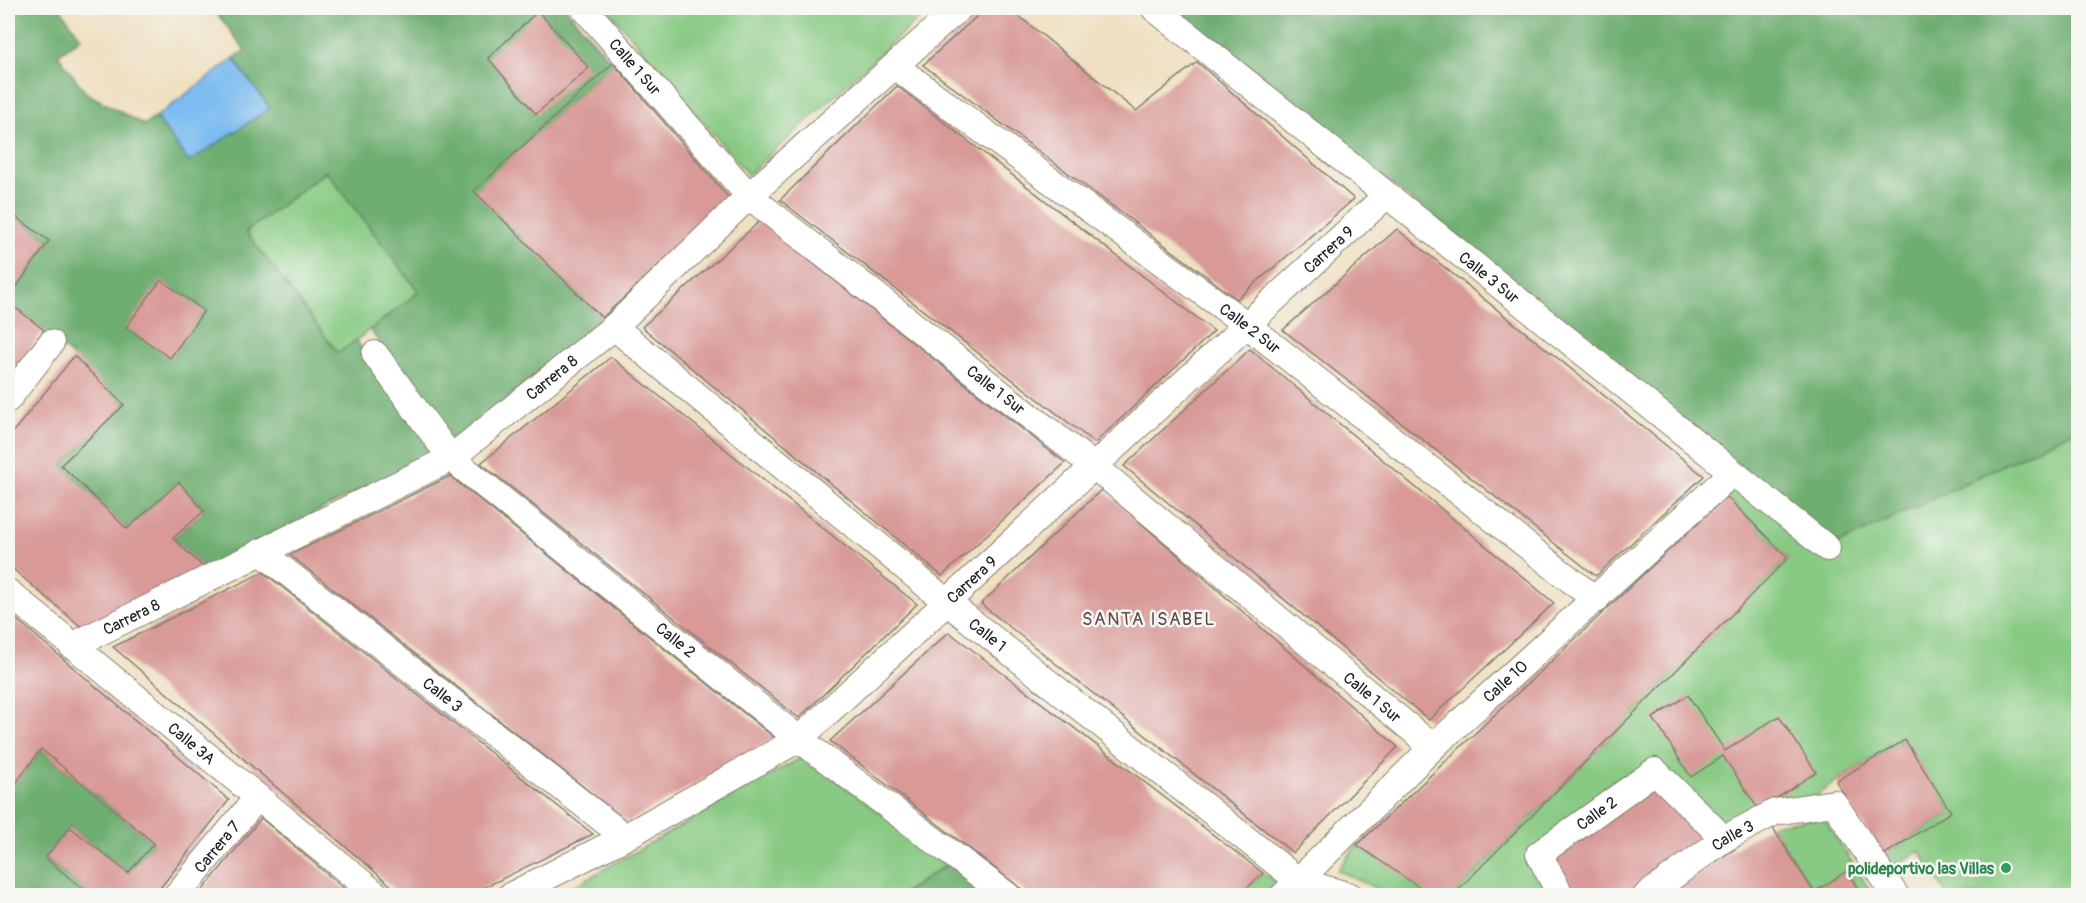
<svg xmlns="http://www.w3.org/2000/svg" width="2086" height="903" viewBox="0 0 2086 903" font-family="Pangolin,sans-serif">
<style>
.green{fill:#88ca83;stroke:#527350;stroke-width:1.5}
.forest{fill:#6eae71;stroke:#456546;stroke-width:1.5}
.water{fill:#7bbcf0;stroke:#4c6c86;stroke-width:1.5}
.building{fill:#d89997}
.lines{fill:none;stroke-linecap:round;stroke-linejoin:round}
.street-casing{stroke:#867e6e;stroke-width:28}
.street{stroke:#fff;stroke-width:26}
.leisure-dot{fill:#2e9e5b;stroke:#f6f6f2;stroke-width:2}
.labels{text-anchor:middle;stroke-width:5;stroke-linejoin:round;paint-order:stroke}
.street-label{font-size:16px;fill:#1c1c1c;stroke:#f6f6f2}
.leisure-label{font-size:16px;font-weight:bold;fill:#27864d;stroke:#f6f6f2;text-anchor:end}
.neighbourhood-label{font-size:18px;letter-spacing:1.5px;fill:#5e4847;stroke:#f6f6f2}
</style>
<rect width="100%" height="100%" fill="#f6f6f2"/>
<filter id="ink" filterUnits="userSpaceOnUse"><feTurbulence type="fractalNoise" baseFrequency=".0167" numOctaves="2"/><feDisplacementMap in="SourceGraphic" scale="12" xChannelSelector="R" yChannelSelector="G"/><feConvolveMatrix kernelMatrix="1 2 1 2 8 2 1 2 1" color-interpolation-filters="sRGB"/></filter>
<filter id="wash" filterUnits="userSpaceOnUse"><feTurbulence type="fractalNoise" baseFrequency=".008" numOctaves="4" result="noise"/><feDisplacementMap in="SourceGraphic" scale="24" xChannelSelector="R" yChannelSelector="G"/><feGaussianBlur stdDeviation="1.35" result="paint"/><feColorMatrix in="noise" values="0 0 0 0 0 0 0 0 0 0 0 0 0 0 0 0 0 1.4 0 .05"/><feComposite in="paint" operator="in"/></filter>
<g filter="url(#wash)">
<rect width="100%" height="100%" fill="#efe0c1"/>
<!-- green -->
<g class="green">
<polygon points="607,8 930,8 748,175"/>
<polygon points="327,171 419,292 338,354 246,232"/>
<polygon points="2078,429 2078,895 1947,895 1920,851 1889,868 1882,856 1951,812 1904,740 1836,781 1812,800 1557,895 1452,896 1788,558 1726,496 1736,483 1838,544"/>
<polygon points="804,756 948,864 900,895 557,896"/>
<polygon points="1823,817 1873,895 1862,895 1847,872 1814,892 1771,825"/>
<polygon points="1357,845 1432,895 1390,895 1337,870"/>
<polygon points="1263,873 1282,885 1271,895 1239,896"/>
</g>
<!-- forest -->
<g class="forest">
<polygon points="8,8 60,8 81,38 58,55 86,93 144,125 156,117 189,162 270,108 233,59 245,50 213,8 565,8 613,63 475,191 602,318 454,444 370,330 419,292 326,171 246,232 338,353 356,340 436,453 204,568 173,538 204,511 179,483 127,529 61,465 124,405 44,330 8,302 49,241 8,211"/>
<polygon points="1173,8 2078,8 2078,429 1838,544"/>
<polygon points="41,749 154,843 128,873 70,827 45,859 92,895 8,894 8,777 16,783"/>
<polygon points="948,864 992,896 900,896"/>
</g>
<!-- water -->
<polygon class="water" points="233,59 270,108 189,162 156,117"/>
<g id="blocks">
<!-- building -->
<g class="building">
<polygon points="986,8 1009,8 1136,111 1197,62 1354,199 1237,299 923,65"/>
<polygon points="538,11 589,68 536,114 488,58"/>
<polygon points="613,63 730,199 602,318 474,191"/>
<polygon points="897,86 1214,331 1095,443 780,200"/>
<polygon points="8,211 49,241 8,299"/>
<polygon points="760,221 1065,463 942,576 642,327"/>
<polygon points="1397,229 1704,476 1596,576 1283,330"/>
<polygon points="161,280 204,311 170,358 126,327"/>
<polygon points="8,302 44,330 8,378"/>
<polygon points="1250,349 1554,603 1429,720 1124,466"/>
<polygon points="74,356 124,405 61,465 127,529 179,482 204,511 173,538 204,568 84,629 8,565 8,438"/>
<polygon points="611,357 917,604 799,718 481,463"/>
<polygon points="450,476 775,738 628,822 290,555"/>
<polygon points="1102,489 1398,747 1293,853 981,604"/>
<polygon points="1726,496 1788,558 1452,896 1432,896 1357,845"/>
<polygon points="263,572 593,834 467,896 403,896 113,647"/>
<polygon points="8,612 229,800 154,896 92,896 45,858 70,827 128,873 154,843 41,749 16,783 8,777"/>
<polygon points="949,632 1263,873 1239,896 1031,896 830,741"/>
<polygon points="1688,695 1725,751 1779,716 1816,772 1759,810 1723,756 1691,777 1653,718"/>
<polygon points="1905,740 1951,812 1882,856 1836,781"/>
<polygon points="1656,782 1713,840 1636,896 1573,896 1550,859"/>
<polygon points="261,818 353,896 198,896"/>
<polygon points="1771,825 1814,892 1847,871 1862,896 1664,896"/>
</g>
</g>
</g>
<g filter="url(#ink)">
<use href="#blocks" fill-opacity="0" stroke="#867e6e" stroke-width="1.5"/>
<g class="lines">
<defs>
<g id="street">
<path id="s1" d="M584,8L749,196L1095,467L1433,747"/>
<path id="s2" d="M1154,8L1827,548"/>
<path id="s3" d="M896,67L1247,325L1596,600"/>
<path id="s4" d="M614,327L948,603L1299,881L1350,896"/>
<path id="s5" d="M375,354L451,458L799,739L1008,896"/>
<polyline points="8,399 51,343"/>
<path id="s6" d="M261,552L625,837"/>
<path id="s7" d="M8,592L378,896"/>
<path id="s8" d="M72,646L451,458L614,327L749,196L959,8"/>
<path id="s9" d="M176,896L257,798"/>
<path id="s10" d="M510,896L625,837L799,739L1387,195"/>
<path id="s11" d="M1283,896L1433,747L1732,473"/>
<path id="s12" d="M1561,896L1539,854L1655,771L1724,839"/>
<path id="s13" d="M1646,896L1724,839L1775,812L1834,803L1896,896"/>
</g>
</defs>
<!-- street casing -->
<use href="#street" class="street-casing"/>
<!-- street -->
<use href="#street" class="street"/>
</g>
</g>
<!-- markers -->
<circle class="leisure-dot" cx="2006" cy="868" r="6"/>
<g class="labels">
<!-- street labels -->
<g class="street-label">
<text dy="6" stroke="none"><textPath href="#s1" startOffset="78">Calle 1 Sur</textPath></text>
<text dy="6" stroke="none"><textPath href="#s10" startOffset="1050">Carrera 9</textPath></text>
<text dy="6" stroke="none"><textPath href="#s2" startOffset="430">Calle 3 Sur</textPath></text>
<text dy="6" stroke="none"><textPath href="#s3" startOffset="440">Calle 2 Sur</textPath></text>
<text dy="6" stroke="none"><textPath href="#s8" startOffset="552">Carrera 8</textPath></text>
<text dy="6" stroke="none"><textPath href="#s1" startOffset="564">Calle 1 Sur</textPath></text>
<text dy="6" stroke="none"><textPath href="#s10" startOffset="564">Carrera 9</textPath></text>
<text dy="6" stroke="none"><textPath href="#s8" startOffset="66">Carrera 8</textPath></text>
<text dy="6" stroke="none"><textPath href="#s4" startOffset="484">Calle 1</textPath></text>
<text dy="6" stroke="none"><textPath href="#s5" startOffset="418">Calle 2</textPath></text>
<text dy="6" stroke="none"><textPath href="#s11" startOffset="309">Calle 10</textPath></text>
<text dy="6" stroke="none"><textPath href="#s6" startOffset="231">Calle 3</textPath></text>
<text dy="6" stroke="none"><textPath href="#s1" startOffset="1050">Calle 1 Sur</textPath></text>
<text dy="6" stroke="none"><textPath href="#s7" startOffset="238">Calle 3A</textPath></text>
<text dy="6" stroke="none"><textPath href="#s12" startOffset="118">Calle 2</textPath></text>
<text dy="6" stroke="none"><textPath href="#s13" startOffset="106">Calle 3</textPath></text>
<text dy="6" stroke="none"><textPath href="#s9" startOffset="64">Carrera 7</textPath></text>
</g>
<!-- leisure labels -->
<g class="leisure-label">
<text x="1994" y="874">polideportivo las Villas</text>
</g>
<!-- neighbourhood labels -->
<g class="neighbourhood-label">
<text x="1149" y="625">SANTA ISABEL</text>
</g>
</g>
<!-- margin -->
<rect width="2086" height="903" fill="none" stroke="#f6f6f2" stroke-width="30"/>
</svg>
